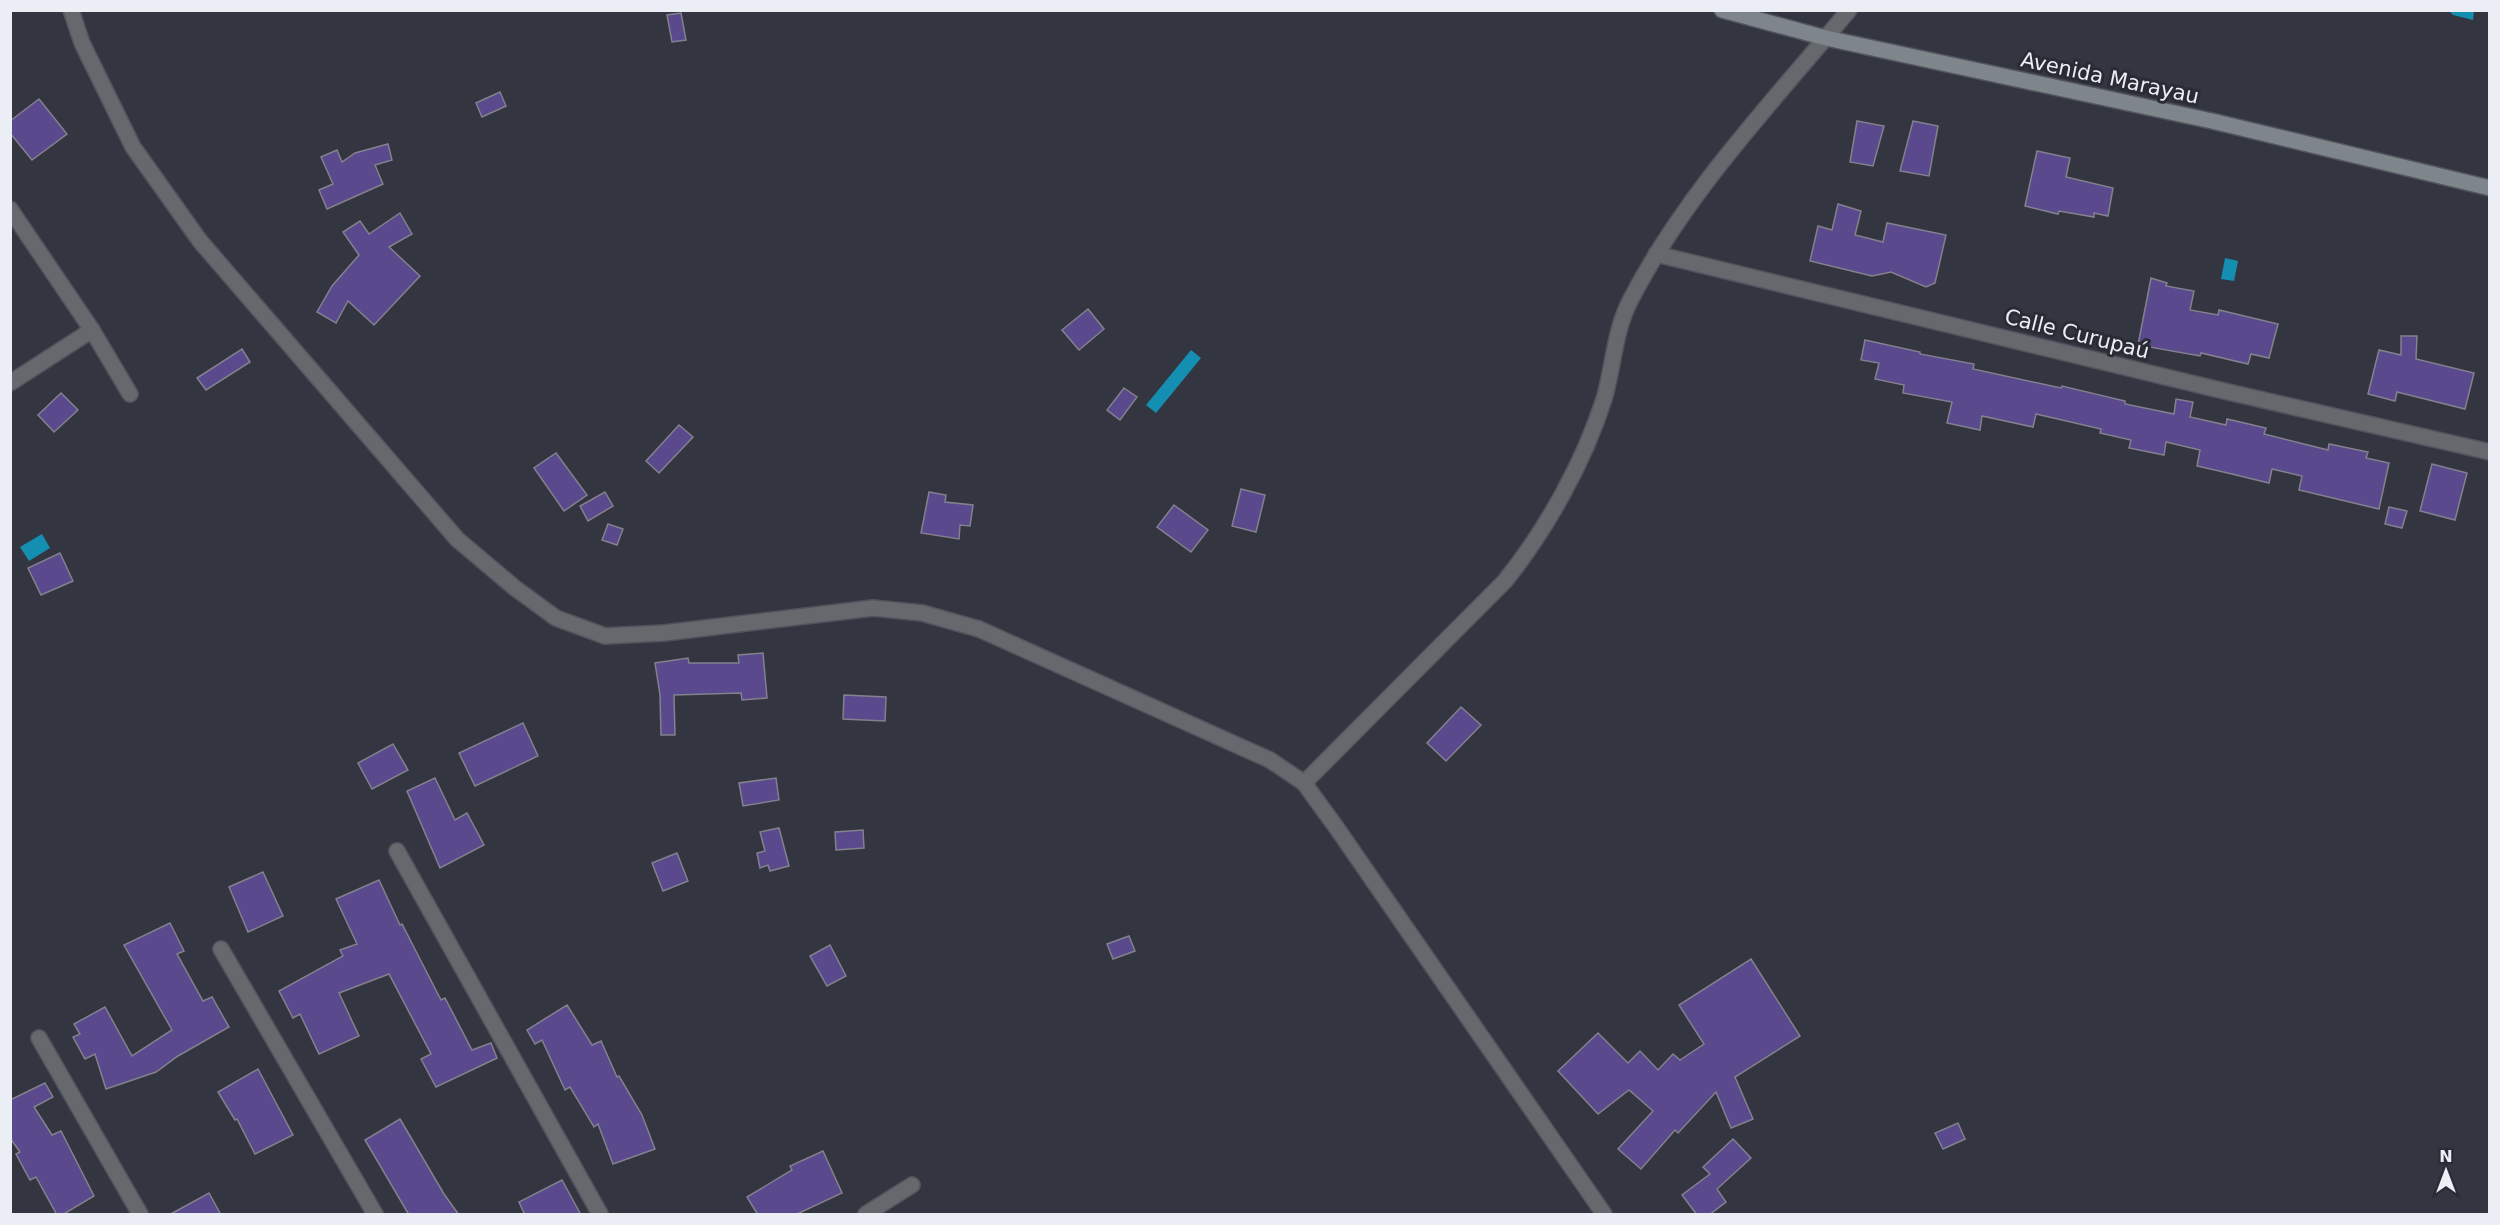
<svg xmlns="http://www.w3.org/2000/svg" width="2500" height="1225" viewBox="0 0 2500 1225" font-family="'DejaVu Sans',sans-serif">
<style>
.water{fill:#148eb1}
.building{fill:#5b498d;stroke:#83818d;stroke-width:1.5}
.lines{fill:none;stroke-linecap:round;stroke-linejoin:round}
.street-casing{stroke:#51535d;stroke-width:18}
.secondary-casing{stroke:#51535d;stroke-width:18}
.street{stroke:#65696d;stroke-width:15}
.secondary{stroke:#7e858b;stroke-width:15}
.labels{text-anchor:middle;stroke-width:6;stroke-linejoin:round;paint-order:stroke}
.street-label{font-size:21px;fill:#eceef5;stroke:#292c35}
</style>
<rect width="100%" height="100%" fill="#333640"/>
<!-- water -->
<g class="water">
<polygon points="2449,11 2474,11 2473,20 2453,15"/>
<polygon points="2225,258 2238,261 2234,281 2221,279"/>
<polygon points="1191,350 1201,358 1156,413 1146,405"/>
<polygon points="42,534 50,548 29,561 20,547"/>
</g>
<!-- building -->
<g class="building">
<polygon points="681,13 686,40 672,42 667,15"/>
<polygon points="500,92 506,106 482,117 476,103"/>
<polygon points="39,99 67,134 32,160 10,133 10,121"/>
<polygon points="1857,121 1884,126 1873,166 1850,162"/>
<polygon points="1913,121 1938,126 1929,176 1900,171"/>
<polygon points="388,144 392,160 375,165 383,184 327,209 319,190 333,184 321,157 337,150 342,162 355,153"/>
<polygon points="2037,151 2070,158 2066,177 2113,188 2108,216 2094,213 2094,217 2059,211 2058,214 2025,206"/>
<polygon points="1838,204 1861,211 1855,235 1883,242 1887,223 1946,235 1935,283 1926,287 1891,272 1872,276 1810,261 1818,226 1832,230"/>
<polygon points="400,213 412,234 389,247 420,276 374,325 348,301 336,323 317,312 332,286 359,255 343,232 360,221 369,234"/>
<polygon points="2151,278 2167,283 2166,286 2194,291 2190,310 2218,315 2219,310 2278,324 2269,358 2251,354 2248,364 2201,353 2200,356 2138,345"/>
<polygon points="1088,309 1104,329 1079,350 1062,330"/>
<polygon points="2401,336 2417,336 2416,359 2474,373 2465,409 2397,392 2395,401 2368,394 2379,350 2401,355"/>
<polygon points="1865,340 1920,352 1920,354 1974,364 1973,369 2061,388 2062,386 2125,401 2125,404 2174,414 2176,399 2193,402 2190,417 2226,425 2227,419 2266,428 2264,434 2328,450 2329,444 2368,452 2366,458 2389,463 2379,509 2299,490 2302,476 2272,469 2269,483 2232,474 2197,466 2200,450 2166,442 2164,455 2129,448 2131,440 2100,433 2101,429 2036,414 2033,427 1982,416 1980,430 1947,423 1952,402 1903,393 1904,385 1875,379 1879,363 1861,360"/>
<polygon points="242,349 250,362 206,390 197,378"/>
<polygon points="1124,388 1137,397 1120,420 1107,410"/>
<polygon points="61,393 78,410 54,432 38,415"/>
<polygon points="679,425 693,437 659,473 646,461"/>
<polygon points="556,453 587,495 564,511 534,468"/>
<polygon points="2432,464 2467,473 2455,520 2420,511"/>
<polygon points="1241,489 1265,495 1256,532 1232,526"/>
<polygon points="605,492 613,506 588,521 580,506"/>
<polygon points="929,492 946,495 945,502 973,505 970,526 960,525 959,539 921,533"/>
<polygon points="1174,505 1208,530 1191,552 1157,527"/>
<polygon points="2389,507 2407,511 2402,528 2385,524"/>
<polygon points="608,524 623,529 617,545 602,540"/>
<polygon points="60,553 73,581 41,595 28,568"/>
<polygon points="763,653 767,698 742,700 741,693 674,695 675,735 661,735 660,695 655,663 688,658 689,663 739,663 738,655"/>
<polygon points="844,695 886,697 885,721 843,719"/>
<polygon points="1461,707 1481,725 1446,761 1427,743"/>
<polygon points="523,723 538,756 475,786 459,753"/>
<polygon points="393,744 408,770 372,789 358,763"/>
<polygon points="435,778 455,820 467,813 484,845 440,868 407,791"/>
<polygon points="776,778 779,800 743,806 739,783"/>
<polygon points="779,828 789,866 770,871 768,865 760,868 757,853 765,851 760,832"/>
<polygon points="863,830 864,848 836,850 835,832"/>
<polygon points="677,853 688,881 663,891 652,863"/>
<polygon points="263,872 283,916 248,932 229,887"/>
<polygon points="379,880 400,925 402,924 441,1000 445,998 472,1050 491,1043 497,1058 436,1087 421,1059 431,1054 389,974 339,993 359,1036 319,1054 300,1014 293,1018 279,991 343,956 340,950 357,944 336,899"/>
<polygon points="170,923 184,951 177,954 203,1001 212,997 229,1027 178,1056 156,1072 106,1089 95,1054 85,1059 73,1037 80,1034 74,1024 105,1007 132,1056 172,1030 124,945"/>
<polygon points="1129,936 1135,951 1113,959 1107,944"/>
<polygon points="830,945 846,976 827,986 810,956"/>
<polygon points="1751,959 1800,1036 1735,1077 1753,1119 1731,1128 1716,1092 1678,1133 1675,1130 1641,1169 1618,1149 1653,1111 1629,1090 1598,1114 1558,1071 1598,1033 1628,1063 1640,1051 1658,1070 1673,1054 1680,1060 1704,1044 1679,1005"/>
<polygon points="567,1005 592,1045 601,1041 617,1077 619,1076 642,1115 655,1149 613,1164 598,1124 594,1127 570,1087 565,1090 542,1040 535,1044 527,1030"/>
<polygon points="258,1069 293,1135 255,1154 237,1119 235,1120 218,1092"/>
<polygon points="45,1083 53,1097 34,1107 52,1135 61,1131 94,1196 62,1215 57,1215 36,1177 30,1180 16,1154 20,1152 10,1138 10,1100"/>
<polygon points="400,1119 444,1194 459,1215 409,1215 365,1140"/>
<polygon points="1958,1123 1965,1139 1943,1149 1935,1133"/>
<polygon points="1733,1139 1751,1158 1717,1189 1726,1202 1709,1215 1697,1215 1682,1195 1710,1174 1703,1167"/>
<polygon points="823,1151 842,1193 795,1215 758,1215 747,1197 792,1170 790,1166"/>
<polygon points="562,1180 581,1215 525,1215 519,1202"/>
<polygon points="209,1193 221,1215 169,1215"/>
</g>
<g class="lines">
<defs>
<g id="street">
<polyline points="71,10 82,43 133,147 200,241 457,539 515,588 556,618 605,636 664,633 873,608 922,613 979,629 1270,760 1304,783 1336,827 1604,1214"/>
<polyline points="10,209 92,330 130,394"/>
<polyline points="1656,254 2224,391 2490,452"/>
<polyline points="10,383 92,330"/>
<path d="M1304,783L1505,581C1546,530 1584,462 1604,399C1614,365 1614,331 1631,299C1687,191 1772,103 1849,10"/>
<polyline points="397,851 600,1214"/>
<polyline points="221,949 375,1214"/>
<polyline points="39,1038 140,1214"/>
<polyline points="866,1214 912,1185"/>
</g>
<polyline id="secondary" points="1722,10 1826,38 2212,121 2490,188"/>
</defs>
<!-- street casing -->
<use href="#street" class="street-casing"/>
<!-- secondary casing -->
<use href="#secondary" class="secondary-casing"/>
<!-- street -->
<use href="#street" class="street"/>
<!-- secondary -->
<use href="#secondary" class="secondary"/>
</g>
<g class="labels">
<!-- street labels -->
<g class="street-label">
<text transform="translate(2110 78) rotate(12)" y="7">Avenida Marayau</text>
<text transform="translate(2077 334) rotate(14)" y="7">Calle Curupaú</text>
</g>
</g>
<!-- border -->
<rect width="2500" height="1225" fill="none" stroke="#eceef5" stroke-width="24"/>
<!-- north arrow -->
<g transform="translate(2446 1171)" stroke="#292c35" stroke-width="4.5" paint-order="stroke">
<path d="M0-4.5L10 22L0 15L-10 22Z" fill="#eceef5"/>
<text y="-9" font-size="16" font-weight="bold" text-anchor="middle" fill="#eceef5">N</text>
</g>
</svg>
